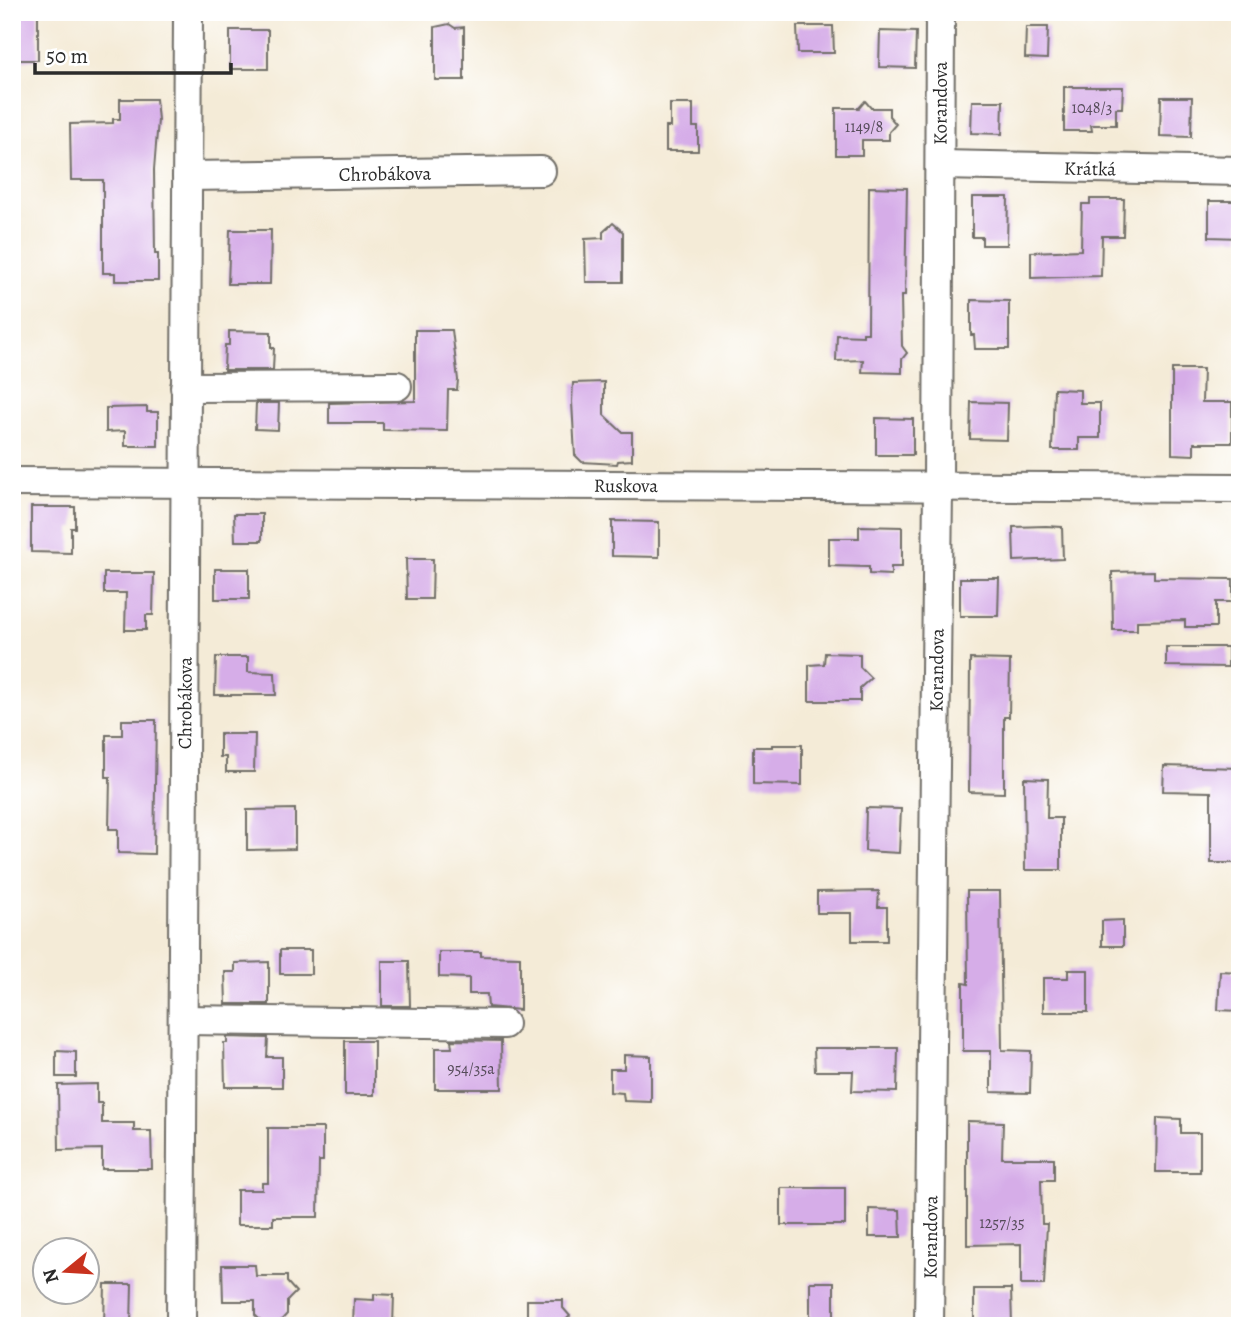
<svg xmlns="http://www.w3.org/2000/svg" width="1252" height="1338" viewBox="0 0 1252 1338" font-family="Alegreya,serif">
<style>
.building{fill:#d6ade8}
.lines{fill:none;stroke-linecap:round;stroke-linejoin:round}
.minor-casing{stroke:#716e67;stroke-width:32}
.minor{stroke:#fff;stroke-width:28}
.labels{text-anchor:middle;stroke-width:5;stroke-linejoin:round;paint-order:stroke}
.number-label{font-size:16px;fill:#564c5a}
.street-label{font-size:19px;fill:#2b2b2b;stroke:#fff}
</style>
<rect width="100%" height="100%" fill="#fff"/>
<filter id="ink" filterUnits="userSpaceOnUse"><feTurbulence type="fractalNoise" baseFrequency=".0143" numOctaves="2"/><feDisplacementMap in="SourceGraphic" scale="14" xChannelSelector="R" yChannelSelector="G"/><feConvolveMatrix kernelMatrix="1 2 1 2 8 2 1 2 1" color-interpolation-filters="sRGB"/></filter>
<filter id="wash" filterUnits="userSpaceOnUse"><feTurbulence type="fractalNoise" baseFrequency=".00686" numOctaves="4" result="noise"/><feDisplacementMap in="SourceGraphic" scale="28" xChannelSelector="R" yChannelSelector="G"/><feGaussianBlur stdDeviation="1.57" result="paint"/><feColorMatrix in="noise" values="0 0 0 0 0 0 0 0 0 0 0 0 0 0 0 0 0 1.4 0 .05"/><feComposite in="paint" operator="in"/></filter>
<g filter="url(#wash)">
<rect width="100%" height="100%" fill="#f4ebd7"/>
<g id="blocks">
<!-- building -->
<g class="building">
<rect x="12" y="13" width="26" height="47"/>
<polygon points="449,24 455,28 464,27 464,80 435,80 435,27"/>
<polygon points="797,26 833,26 834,53 798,53"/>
<polygon points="1026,27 1048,27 1047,59 1025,58"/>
<rect x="230" y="30" width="38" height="39"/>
<polygon points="880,31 916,32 915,68 879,67"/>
<polygon points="1064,87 1123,87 1122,108 1116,108 1116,125 1091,125 1092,131 1064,131"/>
<polygon points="1161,97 1192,97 1191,137 1160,136"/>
<polygon points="120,99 156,99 158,120 154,170 155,254 158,254 158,281 115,281 115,273 103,273 103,180 71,180 70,124 113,123 113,119 120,119"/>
<polygon points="865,101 871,108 889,108 889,116 896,124 889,132 889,140 862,140 862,155 836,155 836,108 859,108"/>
<polygon points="972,101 1003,101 1002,134 971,133"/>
<polygon points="670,104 693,104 693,127 698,127 698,151 666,151 666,127 670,127"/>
<polygon points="869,187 907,188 905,296 901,296 902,346 907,353 902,359 902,373 862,372 863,360 836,361 837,335 863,336 863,333 868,333"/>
<polygon points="972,197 1008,197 1007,245 982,245 982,237 972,237"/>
<polygon points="1090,199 1124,199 1123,236 1102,236 1101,276 1031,278 1031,252 1081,250 1082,204 1090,204"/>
<polygon points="1209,201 1240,201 1240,238 1209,237"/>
<polygon points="613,223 623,232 623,282 586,282 585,239 603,238 603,232"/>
<polygon points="230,230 271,230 270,284 228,284"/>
<polygon points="971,300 1009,301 1009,349 975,349 974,335 971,335"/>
<polygon points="415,330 452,330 458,380 457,390 448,390 447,431 383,430 383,423 329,423 329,403 415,401"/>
<polygon points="229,331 271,332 271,348 274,348 273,370 224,370 225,345 229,345"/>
<polygon points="1172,369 1203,369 1202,402 1232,402 1232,443 1194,443 1194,455 1172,454"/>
<polygon points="604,382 604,415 622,432 632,432 632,460 618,461 617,464 582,462 575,455 572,402 573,383"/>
<polygon points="1054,389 1080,390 1080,403 1100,403 1100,438 1079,438 1079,450 1052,450"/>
<polygon points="971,402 1008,403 1007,440 970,439"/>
<polygon points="256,403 279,403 278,430 255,429"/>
<polygon points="147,407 147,412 158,412 158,446 125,446 125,431 106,432 106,408"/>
<polygon points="876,418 913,419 913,455 876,455"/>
<polygon points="31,507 75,507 75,528 71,528 71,553 31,552"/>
<polygon points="234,514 262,514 262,541 235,541"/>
<polygon points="612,521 659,522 659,557 612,556"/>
<polygon points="859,526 902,527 902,567 891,567 891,575 869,574 869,567 829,566 829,538 859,538"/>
<polygon points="1046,526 1062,527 1063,559 1014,561 1013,527"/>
<polygon points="406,559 433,559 432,599 407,599"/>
<rect x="215" y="569" width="34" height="30"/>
<polygon points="1154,571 1154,578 1233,579 1233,602 1216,602 1216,627 1185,627 1185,620 1137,621 1137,630 1113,630 1112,572"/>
<polygon points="104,573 154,573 153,615 146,615 146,630 125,630 126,593 104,593"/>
<polygon points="960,578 999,578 998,616 960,616"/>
<polygon points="1166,647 1228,647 1228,667 1166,666"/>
<polygon points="825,653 860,654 860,667 871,678 860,688 860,701 809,701 809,665 824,664"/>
<polygon points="216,657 248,657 248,672 275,673 276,695 215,695"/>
<polygon points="970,659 1010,660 1009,717 1004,717 1004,793 969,792"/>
<polygon points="122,720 156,720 154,854 118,853 118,829 109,829 110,777 106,777 106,735 122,735"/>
<polygon points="220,734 255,734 254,772 226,772 226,757 220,757"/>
<polygon points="772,745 802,745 802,785 753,784 753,747 772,747"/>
<polygon points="1164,766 1240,768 1240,863 1211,863 1211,792 1163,791"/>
<polygon points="1024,778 1048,779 1047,818 1061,818 1061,870 1025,870"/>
<polygon points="866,808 901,809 899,853 865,851"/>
<polygon points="295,809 295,849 247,850 247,810"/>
<polygon points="879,891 878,907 887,907 887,941 852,941 852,913 817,913 817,892"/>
<polygon points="967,891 1000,891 1002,1050 1031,1051 1030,1093 991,1092 991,1051 963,1051 963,983 968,984"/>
<polygon points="1123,920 1123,946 1102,946 1102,921"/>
<rect x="280" y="950" width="31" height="24"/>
<polygon points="439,952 481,952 481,956 520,957 520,1010 488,1007 487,994 469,994 469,978 439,977"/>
<polygon points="382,961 409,961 410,1006 382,1006"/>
<polygon points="269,962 269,1004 226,1004 225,972 235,972 235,963"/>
<polygon points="1068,970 1088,970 1088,1012 1043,1012 1043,978 1068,978"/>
<polygon points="1220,971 1240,972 1240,1011 1218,1010"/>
<polygon points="227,1037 268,1038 267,1057 282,1057 282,1087 225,1087 224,1043 227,1043"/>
<polygon points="451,1040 501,1041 502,1089 435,1089 435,1048 452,1048"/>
<rect x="345" y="1041" width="29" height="54"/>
<polygon points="814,1048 898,1048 897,1092 852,1091 853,1071 815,1071"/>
<polygon points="56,1051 76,1052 76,1077 56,1077"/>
<polygon points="624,1055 651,1056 651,1102 624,1101 623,1093 610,1092 610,1069 624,1069"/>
<polygon points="97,1084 97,1103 102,1103 102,1123 134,1123 134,1131 151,1131 152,1169 102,1169 102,1149 59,1150 58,1085"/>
<polygon points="1157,1118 1181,1119 1181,1133 1200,1133 1200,1172 1156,1172"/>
<polygon points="967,1121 1003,1122 1002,1158 1054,1158 1054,1180 1041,1180 1042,1224 1047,1224 1044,1285 1021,1285 1021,1244 967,1245"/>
<polygon points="268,1128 323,1128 323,1161 319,1161 318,1217 273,1217 273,1225 237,1225 237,1190 262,1190 262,1183 268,1183"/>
<rect x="781" y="1188" width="64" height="37"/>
<polygon points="869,1209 900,1210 901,1237 869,1237"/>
<polygon points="222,1265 255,1265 256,1276 287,1276 287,1282 296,1292 287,1301 287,1314 276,1326 266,1326 255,1315 255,1301 223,1301"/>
<rect x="810" y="1282" width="24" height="44"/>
<polygon points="105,1284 132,1284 131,1326 104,1326"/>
<polygon points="974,1289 1011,1289 1012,1325 974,1325"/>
<polygon points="374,1294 394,1295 393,1326 353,1326 354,1299 374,1300"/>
<polygon points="527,1300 563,1300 563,1308 570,1316 559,1326 527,1326"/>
</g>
</g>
</g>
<g filter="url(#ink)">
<use href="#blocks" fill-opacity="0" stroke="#716e67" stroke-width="2"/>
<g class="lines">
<defs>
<g id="minor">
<path id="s1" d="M941,165L1240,171"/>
<path id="s2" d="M187,176L541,171"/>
<polyline points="185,387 397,386"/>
<path id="s3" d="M12,482L1240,488"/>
<polyline points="183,1020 504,1024"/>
<path id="s4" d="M181,1326L188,12"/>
<path id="s5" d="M929,1326L938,487L940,12"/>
</g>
</defs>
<!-- minor casing -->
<use href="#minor" class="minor-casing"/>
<!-- minor -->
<use href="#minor" class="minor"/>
</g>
</g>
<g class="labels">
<!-- number labels -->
<g class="number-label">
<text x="1092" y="113">1048/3</text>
<text x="864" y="132">1149/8</text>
<text x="471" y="1074">954/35a</text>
<text x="1002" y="1228">1257/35</text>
</g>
<!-- street labels -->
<g class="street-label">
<text dy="7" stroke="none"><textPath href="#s5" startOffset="1223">Korandova</textPath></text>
<text dy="7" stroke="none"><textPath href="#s1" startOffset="149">Krátká</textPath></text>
<text dy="7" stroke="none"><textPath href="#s2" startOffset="198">Chrobákova</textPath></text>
<text dy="7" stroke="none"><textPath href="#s3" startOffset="614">Ruskova</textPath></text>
<text dy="7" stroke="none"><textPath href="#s5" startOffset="656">Korandova</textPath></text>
<text dy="7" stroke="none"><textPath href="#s4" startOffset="623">Chrobákova</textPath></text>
<text dy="7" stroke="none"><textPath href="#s5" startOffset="89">Korandova</textPath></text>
</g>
</g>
<!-- margin -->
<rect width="1252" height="1338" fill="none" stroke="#fff" stroke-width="42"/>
<!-- north arrow -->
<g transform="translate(66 1271) rotate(252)"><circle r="33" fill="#ffffff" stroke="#aaaaaa" stroke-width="2"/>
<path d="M0-5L12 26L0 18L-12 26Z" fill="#c8321e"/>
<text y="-10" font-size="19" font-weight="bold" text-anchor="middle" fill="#2b2b2b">N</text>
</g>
<!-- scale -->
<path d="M35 63v10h196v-10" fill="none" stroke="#2b2b2b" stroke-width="3.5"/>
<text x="46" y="63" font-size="21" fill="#2b2b2b" stroke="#ffffff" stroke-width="5" paint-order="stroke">50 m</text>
</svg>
